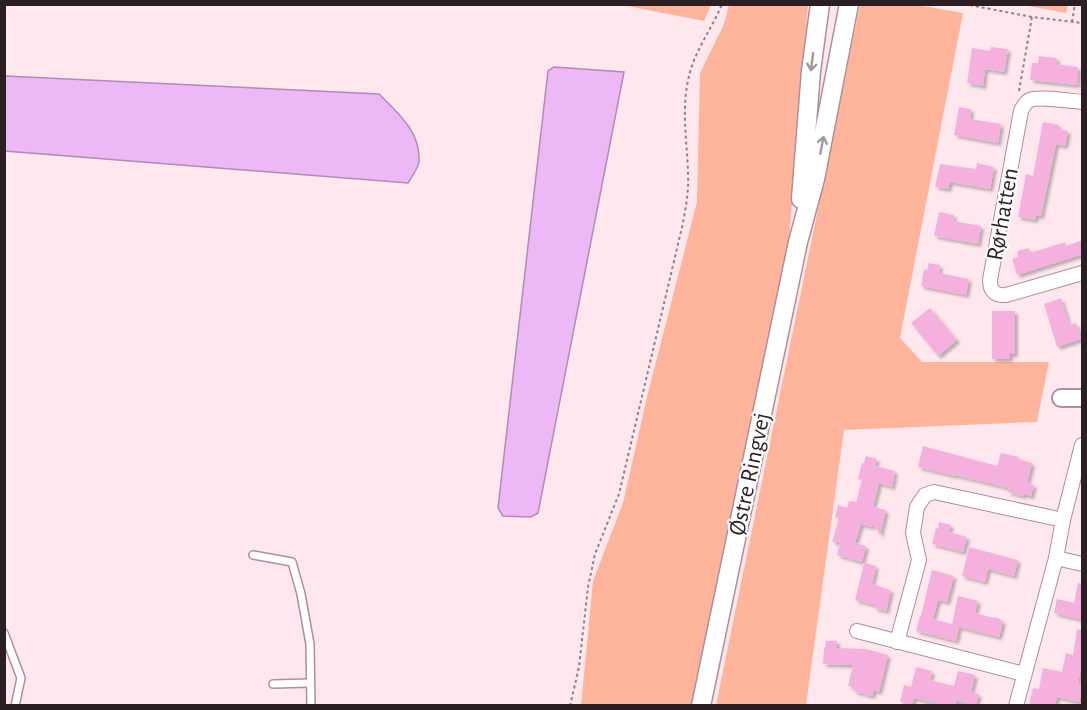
<svg xmlns="http://www.w3.org/2000/svg" width="1087" height="710" viewBox="0 0 1087 710" font-family="'Alegreya Sans',sans-serif">
<style>
.green{fill:#ffb49b}
.water{fill:#ecb8f6;stroke:#b28ab7;stroke-width:1.5}
.building{fill:#f6b0dd;filter:url(#shadow)}
.lines{fill:none;stroke-linecap:round;stroke-linejoin:round}
.service-casing{stroke:#af8e97;stroke-width:10}
.minor-casing{stroke:#af8e97;stroke-width:16}
.tertiary-casing{stroke:#af8e97;stroke-width:20}
.secondary-casing{stroke:#af8e97;stroke-width:21}
.path{stroke:#917f84;stroke-width:2;stroke-dasharray:3 3;stroke-linecap:butt}
.service{stroke:#fff;stroke-width:7}
.minor{stroke:#fff;stroke-width:14}
.tertiary{stroke:#fff;stroke-width:16}
.secondary{stroke:#fff;stroke-width:18}
.oneway{stroke:#a09a9c}
.labels{text-anchor:middle;stroke-width:4.5;stroke-linejoin:round;paint-order:stroke}
.street-label{font-size:24px;fill:#2c1f23;stroke:#fff}
</style>
<defs>
<filter id="shadow"><feDropShadow dx="3" dy="3" stdDeviation="1.5" flood-color="#0004"/></filter>
</defs>
<rect width="100%" height="100%" fill="#fee8ee"/>
<!-- green -->
<g class="green">
<polygon points="622,5 711,4 711,5 704,21"/>
<polygon points="729,5 808,5 789,241 692,705 581,706 593,581 623,503 647,397 697,202 700,73 724,24"/>
<polygon points="860,5 917,5 963,13 900,338 922,362 1049,362 1037,422 844,430 806,705 716,705"/>
<polygon points="1023,5 1068,5 1066,13"/>
</g>
<!-- water -->
<g class="water">
<polygon points="554,67 624,72 538,513 531,517 503,516 498,508 548,71"/>
<path d="M5,76L379,94C398,113 421,132 419,162C418,168 412,177 408,183L5,151Z"/>
</g>
<!-- building -->
<g class="building">
<polygon points="991,47 1008,49 1004,72 985,69 983,86 967,83 972,48 990,51"/>
<polygon points="1039,56 1057,58 1056,64 1078,67 1077,85 1030,80 1032,63 1038,63"/>
<polygon points="959,107 971,109 970,119 1001,124 998,143 954,135"/>
<polygon points="1043,122 1059,125 1059,129 1068,131 1065,146 1056,144 1041,216 1036,215 1035,220 1018,217 1026,174 1033,176"/>
<polygon points="977,163 994,167 990,189 950,182 948,189 935,187 940,164 976,169"/>
<polygon points="939,212 954,215 953,221 981,226 978,244 934,236"/>
<polygon points="1083,240 1083,254 1017,275 1012,259 1018,257 1017,251 1029,248 1030,253 1065,242 1066,246"/>
<polygon points="929,263 940,265 939,273 969,279 966,295 921,286 924,269 927,270"/>
<polygon points="1061,298 1069,325 1076,323 1081,339 1057,347 1044,304"/>
<polygon points="930,308 957,340 938,356 911,323"/>
<polygon points="992,311 1015,311 1015,354 1010,354 1010,359 992,359"/>
<polygon points="923,446 997,466 1001,453 1019,457 1018,459 1032,463 1027,483 1034,485 1031,496 1024,494 1023,496 1008,492 1009,488 955,475 955,476 918,467"/>
<polygon points="866,456 877,459 875,466 895,471 892,487 879,483 873,507 886,510 880,535 873,523 872,527 861,524 855,543 866,546 862,562 837,555 840,543 832,542 839,518 835,517 838,505 847,508 849,501 856,502 862,480 858,479 862,463 864,463"/>
<polygon points="939,522 951,525 949,532 967,537 963,552 932,544 936,528 938,529"/>
<polygon points="969,547 1018,560 1014,576 988,569 985,582 962,576"/>
<polygon points="864,563 876,566 872,584 891,590 886,611 874,608 875,605 855,600"/>
<polygon points="932,570 954,576 947,602 938,600 933,619 952,624 958,596 978,601 975,613 994,618 995,617 1003,621 999,637 959,627 956,641 916,631 920,616 921,616"/>
<polygon points="1078,583 1083,584 1083,620 1054,613 1057,599 1074,603"/>
<polygon points="1077,629 1083,630 1082,663 1078,683 1083,684 1083,686 1079,702 1057,697 1055,705 1029,705 1033,688 1039,689 1043,668 1062,672 1066,653 1073,655"/>
<polygon points="826,641 837,641 837,648 867,649 888,655 879,692 874,690 872,696 853,691 854,687 848,686 853,665 823,664 824,648 825,648"/>
<polygon points="916,667 932,671 930,680 954,686 958,671 975,675 971,692 979,694 976,705 956,701 955,705 943,705 914,698 912,705 900,702 904,685 911,687"/>
</g>
<g class="lines">
<defs>
<g id="service">
<polyline points="253,555 292,562 301,594 310,644 311,706"/>
<polyline points="4,633 21,678 15,706"/>
<polyline points="273,684 310,683"/>
</g>
<g id="minor">
<path d="M1082,102C1071,101 1038,96 1030,100C1025,102 1023,107 1021,111L990,280C990,291 995,296 1006,295L1082,273"/>
<polyline points="1056,558 1082,564"/>
<polyline points="857,631 1024,674"/>
<polyline points="897,642 919,560 913,533 917,507 925,495 934,492 1063,520"/>
<polyline points="1016,706 1056,558 1063,520 1082,445"/>
</g>
<polyline id="tertiary" points="1061,398 1082,398"/>
<g id="secondary">
<polyline points="801,199 811,71 820,4"/>
<polyline points="701,706 798,242 815,179 849,4"/>
</g>
</defs>
<!-- service casing -->
<use href="#service" class="service-casing"/>
<!-- minor casing -->
<use href="#minor" class="minor-casing"/>
<!-- tertiary casing -->
<use href="#tertiary" class="tertiary-casing"/>
<!-- secondary casing -->
<use href="#secondary" class="secondary-casing"/>
<!-- path -->
<g class="path">
<polyline points="964,4 1032,17 1082,23"/>
<polyline points="1072,22 1075,4"/>
<polyline points="1019,91 1032,17"/>
<path d="M570,706L579,667L588,587L595,554L619,494L683,223C686,206 689,190 688,173C687,140 681,109 689,76C695,50 712,29 722,4"/>
</g>
<!-- service -->
<use href="#service" class="service"/>
<!-- minor -->
<use href="#minor" class="minor"/>
<!-- tertiary -->
<use href="#tertiary" class="tertiary"/>
<!-- secondary -->
<use href="#secondary" class="secondary"/>
</g>
<!-- one-way arrows -->
<defs><path id="oneway-shaft" d="M-6 0H5M1.5-3L5.5 0L1.5 3" fill="none" stroke-width="1.6" stroke-linecap="round" stroke-linejoin="round" transform="scale(1.5)"/></defs>
<g class="oneway">
<use href="#oneway-shaft" transform="translate(812 62) rotate(97)"/>
<use href="#oneway-shaft" transform="translate(822 145) rotate(-79)"/>
</g>
<g class="labels">
<!-- street labels -->
<g class="street-label">
<text transform="translate(1002 214) rotate(-80)" y="8">Rørhatten</text>
<text transform="translate(749 474) rotate(-78)" y="8">Østre Ringvej</text>
</g>
</g>
<!-- border -->
<rect width="1087" height="710" fill="none" stroke="#2c1f23" stroke-width="12"/>
</svg>
